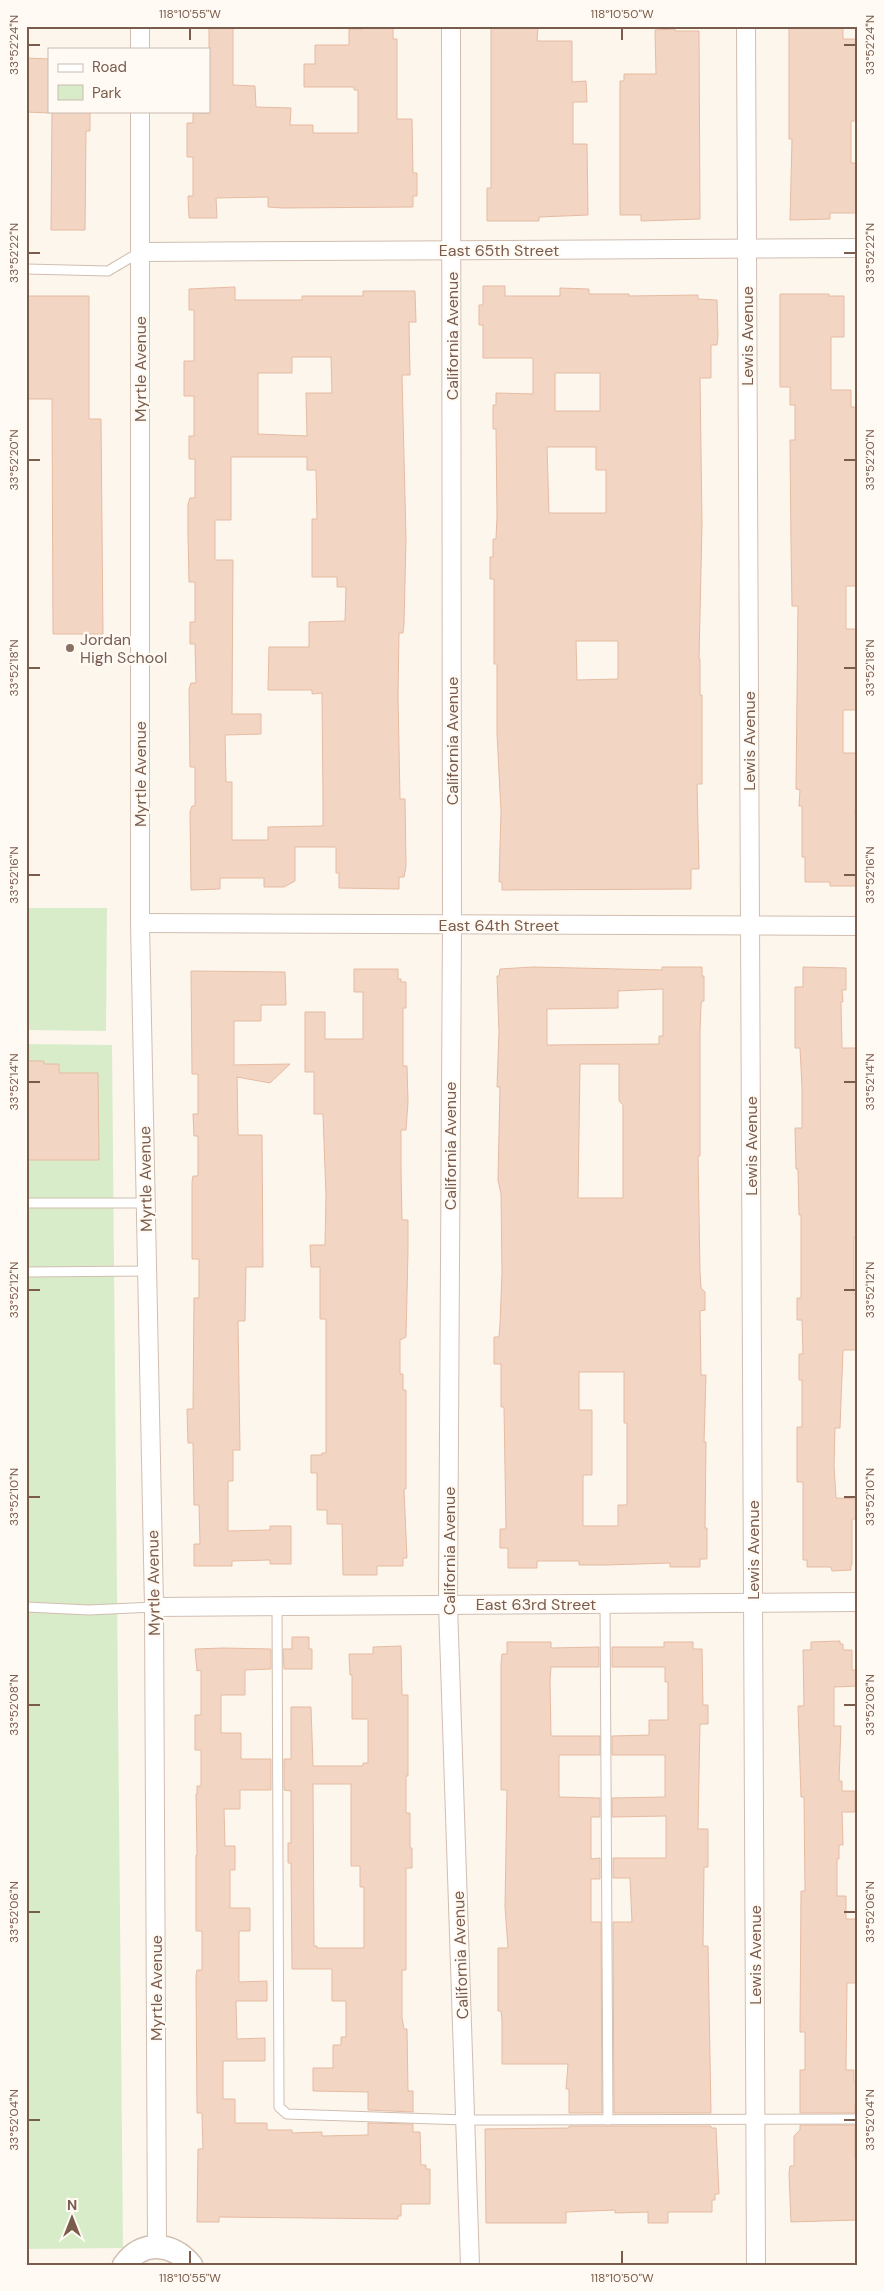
<svg xmlns="http://www.w3.org/2000/svg" width="884" height="2291" viewBox="0 0 884 2291" font-family="'DM Sans',sans-serif">
<style>
.green{fill:#d8ecc9}
.building{fill:#f3d5c3;stroke:#e6bba3;fill-rule:evenodd}
.lines{fill:none;stroke-linecap:round;stroke-linejoin:round}
.service-casing{stroke:#d1beb0;stroke-width:11}
.minor-casing{stroke:#d1beb0;stroke-width:20}
.tertiary-casing{stroke:#d1beb0;stroke-width:25}
.service{stroke:#fff;stroke-width:9}
.minor{stroke:#fff;stroke-width:18}
.tertiary{stroke:#fff;stroke-width:22}
.ticks{fill:none;stroke:#7a5c4d;stroke-width:2}
.education-dot{fill:#8d6e63;stroke:#fffaf3;stroke-width:2}
.labels{text-anchor:middle;stroke-width:4.5;stroke-linejoin:round;paint-order:stroke}
.street-label{font-size:16px;fill:#7a5c4d;stroke:#fffaf3}
.education-label{font-size:16px;fill:#785e54;stroke:#fffaf3;text-anchor:start}
.neatline{fill:none;stroke:#7a5c4d;stroke-width:2}
.ticks-label{font-size:12px;text-anchor:middle;fill:#7a5c4d}
</style>
<rect width="100%" height="100%" fill="#fdf6ec"/>
<!-- green -->
<g class="green">
<polygon points="26,908 107,908 106,1031 26,1030"/>
<polygon points="26,1044 112,1045 123,2248 26,2249"/>
</g>
<!-- building -->
<g class="building">
<polygon points="209,26 233,26 233,85 255,86 256,107 291,108 290,125 313,125 313,133 358,133 358,90 354,90 354,87 304,87 304,64 315,64 315,45 349,45 349,29 362,29 362,26 393,26 393,39 397,39 397,119 412,119 413,173 417,173 417,196 413,196 413,207 283,208 268,207 268,197 216,198 217,218 189,218 188,196 193,196 193,157 187,157 187,123 193,123 193,113 209,113"/>
<polygon points="491,26 538,26 537,41 572,41 572,82 586,81 587,102 573,102 573,144 587,144 588,215 539,217 539,221 487,221 487,188 491,188"/>
<polygon points="789,26 843,26 843,39 858,39 858,121 851,121 851,163 858,163 858,213 830,213 830,219 790,220 792,139 789,139"/>
<polygon points="675,29 675,31 699,31 700,219 641,221 641,215 620,215 620,81 624,81 624,74 656,74 655,30"/>
<polygon points="26,58 49,59 49,113 26,112"/>
<polygon points="52,111 90,111 90,131 86,131 85,230 51,230"/>
<path d="M483,286H505V296H560V288L589,289V294H629V296L698,295V299L717,300L718,336L717,345H711V378H700L702,524L699,659H700V695H702V784H697L699,869H691V889L502,890V882H499L501,812L497,733V664H494V579H490V557H493V539H496L497,516L496,429H493V405H496V393L533,394V358H483V325H479V305H483ZM555,373H600V411H555ZM547,447H596V470H606V513H549ZM576,641H618V679L577,680Z"/>
<path d="M235,287V300H302V296H363V291H415L416,322H409L410,375H402L406,539L404,624L403,633H399L398,696L400,799H405L406,866L404,877H399V889L339,888V873H336V847H295V881L284,887H264V878H220V889L191,890L190,812L192,806H195V767H190L189,689L191,683H196L195,644H190V622H195V582H189L188,534V504L190,498H195V459H189V436H194V396H184V361H194V310H189V289ZM292,357H331L332,393H306L307,436L258,434V373H292ZM231,457H307V470H316L317,519H312V577H337V587H346L345,621L309,622V647H269L268,690H312V694L322,693L323,797V826L268,827V840H232V782H226L225,735L261,734V714H232L233,560H215V520H231Z"/>
<polygon points="780,294 829,294 829,296 844,296 844,337 831,337 831,390 851,390 851,407 858,407 858,586 846,586 846,629 858,629 858,710 843,710 843,753 858,753 855,814 858,814 858,886 830,886 830,882 805,882 805,857 802,857 802,806 799,806 800,790 796,789 798,606 792,606 791,545 790,440 795,440 795,405 790,405 790,387 780,387"/>
<polygon points="26,296 89,296 89,419 101,419 103,634 53,634 52,399 26,399"/>
<path d="M533,967L662,970V967H702V976H704V1001H702L701,1005L700,1031V1156H698L700,1272L701,1288L705,1292V1310L700,1311L701,1375H706L704,1442H706L705,1528H707V1559H700V1567H670V1563L606,1565H579V1561H537V1568H508V1548H500V1529H506L504,1407H501V1364H494V1337H499L500,1324L502,1273L501,1194L498,1180L500,1087H497L499,1032L497,976H499L500,969ZM663,989V1036H659V1044L547,1045V1009L618,1008V991ZM580,1064H619V1101L623,1105V1198H578ZM579,1372H624V1423H627V1505H618V1526H583V1475H592V1410H579Z"/>
<polygon points="803,967 846,968 846,990 842,990 843,1002 841,1002 842,1048 858,1048 858,1237 854,1237 854,1294 858,1294 858,1350 843,1350 840,1428 835,1428 834,1466 836,1498 858,1499 858,1519 852,1519 852,1565 851,1565 851,1570 832,1571 831,1567 807,1567 807,1560 803,1560 803,1482 797,1482 797,1427 802,1427 802,1380 799,1380 799,1354 803,1354 802,1320 797,1320 797,1298 801,1298 801,1215 799,1215 798,1169 796,1169 795,1128 802,1128 802,1087 800,1048 795,1048 795,987 803,987"/>
<polygon points="354,969 398,969 398,979 401,979 401,982 406,982 406,1008 403,1008 403,1066 407,1066 408,1102 406,1130 401,1130 401,1169 402,1220 408,1220 408,1251 406,1337 400,1340 400,1374 403,1374 403,1390 406,1390 406,1489 404,1489 407,1558 403,1558 403,1566 377,1566 377,1575 343,1575 342,1524 327,1524 327,1510 317,1510 317,1473 311,1473 311,1455 322,1455 322,1453 326,1453 326,1319 320,1319 320,1267 311,1267 310,1245 325,1245 326,1196 323,1114 314,1114 314,1072 305,1072 305,1012 325,1012 325,1039 363,1039 363,992 354,992"/>
<polygon points="191,971 285,972 286,1005 261,1005 261,1021 234,1021 234,1065 290,1064 270,1083 237,1077 238,1135 262,1135 263,1267 246,1267 245,1321 238,1321 240,1450 233,1450 233,1481 228,1481 228,1531 270,1530 270,1526 291,1526 291,1564 270,1564 270,1560 232,1561 232,1566 194,1566 194,1544 200,1544 199,1505 194,1505 193,1443 188,1443 187,1409 193,1409 194,1298 199,1298 199,1259 192,1259 192,1182 193,1176 198,1176 198,1136 194,1136 193,1114 198,1114 198,1074 192,1074"/>
<polygon points="26,1061 44,1061 44,1064 59,1064 59,1073 98,1073 99,1160 26,1160"/>
<polygon points="292,1637 309,1637 309,1649 312,1649 312,1669 284,1669 283,1649 292,1649"/>
<polygon points="840,1641 840,1644 843,1644 843,1650 852,1650 852,1670 858,1670 858,1686 834,1687 834,1726 841,1726 839,1781 842,1781 842,1791 855,1791 855,1812 842,1812 843,1845 839,1845 839,1859 837,1859 837,1896 846,1896 846,1919 858,1919 858,1983 847,1983 846,2070 854,2070 854,2082 858,2082 858,2104 855,2104 855,2113 800,2113 800,2070 805,2070 805,2032 800,2032 801,1891 805,1891 804,1797 801,1797 798,1706 804,1706 803,1650 811,1650 811,1642"/>
<polygon points="507,1642 551,1642 551,1648 599,1647 599,1667 551,1667 550,1680 551,1736 600,1736 600,1755 559,1755 559,1797 600,1798 600,1817 591,1817 591,1859 600,1858 600,1879 591,1879 591,1922 601,1922 602,2113 569,2113 569,2089 566,2089 568,2064 502,2064 502,2020 501,2011 498,2011 498,1948 508,1948 505,1907 507,1790 501,1790 501,1664 502,1654 507,1654"/>
<polygon points="664,1642 693,1642 693,1649 702,1649 703,1705 708,1705 708,1724 700,1724 698,1829 708,1829 708,1867 704,1867 703,1946 708,1946 711,2113 614,2113 613,1922 632,1922 630,1878 613,1878 613,1858 666,1858 666,1816 612,1817 612,1798 665,1797 665,1755 612,1755 612,1736 649,1735 649,1720 668,1720 668,1682 665,1682 665,1667 612,1667 612,1647 664,1647"/>
<path d="M401,1646L402,1695H408V1776H406V1813H410V1848H412V1868H406V1970H402V2018L404,2029H407L408,2091H413V2112L368,2110V2092L313,2091V2068H333V2045H341V2037H346V2001H332V1969H292L291,1863H288V1843H291V1791L284,1790V1759H291V1707H311L313,1766H363V1763H368V1719H352V1675H350L349,1654H373V1647ZM313,1784H351V1866H360V1887H364V1948H317V1946H314Z"/>
<polygon points="223,1648 271,1649 271,1669 245,1670 245,1695 221,1695 221,1733 241,1733 241,1759 271,1759 271,1790 240,1790 240,1809 224,1809 225,1846 235,1846 235,1870 230,1870 230,1908 250,1908 250,1931 239,1931 239,1982 267,1981 267,2001 236,2001 237,2039 265,2038 265,2061 223,2061 223,2099 235,2099 235,2123 267,2123 267,2130 292,2130 292,2133 322,2132 322,2136 368,2135 368,2123 413,2124 413,2132 420,2132 421,2165 426,2165 426,2169 430,2169 430,2204 401,2204 401,2216 398,2216 398,2219 219,2217 219,2222 197,2222 198,2149 203,2149 202,2113 197,2113 196,1976 197,1970 202,1970 202,1931 196,1931 196,1855 197,1855 196,1794 197,1794 197,1786 201,1786 201,1750 195,1750 195,1715 201,1715 201,1670 197,1671 195,1649"/>
<polygon points="800,2125 855,2125 855,2158 858,2158 856,2220 791,2222 789,2173 790,2166 794,2166 794,2136 800,2130"/>
<polygon points="569,2126 711,2126 711,2128 716,2128 719,2194 715,2194 715,2200 712,2200 712,2212 668,2212 668,2223 648,2223 648,2212 615,2213 615,2210 566,2212 566,2223 486,2223 485,2129 569,2128"/>
</g>
<g class="lines">
<defs>
<g id="service">
<polyline points="26,269 108,271 140,252"/>
<polyline points="26,1203 146,1203"/>
<polyline points="26,1272 147,1271"/>
<polyline points="605,1604 608,2120"/>
<polyline points="277,1606 279,2107 287,2114 465,2120 858,2119"/>
<polyline points="26,1607 89,1610 154,1607"/>
</g>
<g id="minor">
<polyline points="140,26 140,49"/>
<polyline points="451,26 452,924 448,1605 470,2265"/>
<polyline points="746,26 756,2265"/>
<polyline points="140,111 140,923 154,1607 157,2246"/>
<polyline points="140,252 858,248"/>
<polyline points="140,923 858,926"/>
<polyline points="154,1607 858,1602"/>
</g>
<path id="tertiary" d="M124,2265C142,2240 172,2242 191,2265"/>
</defs>
<!-- service casing -->
<use href="#service" class="service-casing"/>
<!-- minor casing -->
<use href="#minor" class="minor-casing"/>
<!-- tertiary casing -->
<use href="#tertiary" class="tertiary-casing"/>
<!-- service -->
<use href="#service" class="service"/>
<!-- minor -->
<use href="#minor" class="minor"/>
<!-- tertiary -->
<use href="#tertiary" class="tertiary"/>
</g>
<!-- ticks -->
<path class="ticks" d="M190,28V40M622,28V40M28,45H40M844,45H856M28,253H40M844,253H856M28,460H40M844,460H856M28,668H40M844,668H856M28,875H40M844,875H856M28,1082H40M844,1082H856M28,1290H40M844,1290H856M28,1497H40M844,1497H856M28,1705H40M844,1705H856M28,1912H40M844,1912H856M28,2120H40M844,2120H856M190,2251V2264M622,2251V2264"/>
<!-- markers -->
<circle class="education-dot" cx="70" cy="648" r="5"/>
<g class="labels">
<!-- street labels -->
<g class="street-label">
<text x="499" y="256">East 65th Street</text>
<text transform="translate(452 336) rotate(-90)" y="6">California Avenue</text>
<text transform="translate(747 336) rotate(-90)" y="6">Lewis Avenue</text>
<text transform="translate(140 369) rotate(-90)" y="6">Myrtle Avenue</text>
<text transform="translate(452 741) rotate(-90)" y="6">California Avenue</text>
<text transform="translate(749 741) rotate(-90)" y="6">Lewis Avenue</text>
<text transform="translate(140 774) rotate(-90)" y="6">Myrtle Avenue</text>
<text x="499" y="931">East 64th Street</text>
<text transform="translate(450 1146) rotate(-90)" y="6">California Avenue</text>
<text transform="translate(751 1146) rotate(-90)" y="6">Lewis Avenue</text>
<text transform="translate(145 1179) rotate(-91)" y="6">Myrtle Avenue</text>
<text transform="translate(753 1550) rotate(-90)" y="6">Lewis Avenue</text>
<text transform="translate(449 1551) rotate(-90)" y="6">California Avenue</text>
<text transform="translate(153 1583) rotate(-91)" y="6">Myrtle Avenue</text>
<text x="536" y="1610">East 63rd Street</text>
<text transform="translate(460 1955) rotate(-92)" y="6">California Avenue</text>
<text transform="translate(755 1955) rotate(-90)" y="6">Lewis Avenue</text>
<text transform="translate(156 1988) rotate(-90)" y="6">Myrtle Avenue</text>
</g>
<!-- education labels -->
<g class="education-label">
<text x="80" y="645">Jordan<tspan x="80" dy="18">High School</tspan></text>
</g>
</g>
<!-- border -->
<rect width="884" height="2291" fill="none" stroke="#fffaf3" stroke-width="55"/>
<!-- legend -->
<rect x="48" y="48" width="162" height="65" fill="#fffaf3" stroke="#cabbb1"/>
<rect x="58" y="64" width="25" height="8" fill="#ffffff" stroke="#cabbb1"/>
<text x="92" y="72" font-size="15" fill="#7a5c4d">Road</text>
<rect x="58" y="85" width="25" height="15" fill="#d8ecc9" stroke="#cabbb1"/>
<text x="92" y="98" font-size="15" fill="#7a5c4d">Park</text>
<!-- north arrow -->
<g transform="translate(72 2218)" stroke="#fffaf3" stroke-width="4" paint-order="stroke">
<path d="M0-4L9 19L0 12L-9 19Z" fill="#7a5c4d"/>
<text y="-8" font-size="14" font-weight="bold" text-anchor="middle" fill="#7a5c4d">N</text>
</g>
<rect x="28" y="28" width="828" height="2236" class="neatline"/>
<g class="ticks-label">
<text x="190" y="18">118°10'55"W</text>
<text x="622" y="18">118°10'50"W</text>
<text transform="translate(14 45) rotate(-90)" y="4">33°52'24"N</text>
<text transform="translate(870 45) rotate(-90)" y="4">33°52'24"N</text>
<text transform="translate(14 253) rotate(-90)" y="4">33°52'22"N</text>
<text transform="translate(870 253) rotate(-90)" y="4">33°52'22"N</text>
<text transform="translate(14 460) rotate(-90)" y="4">33°52'20"N</text>
<text transform="translate(870 460) rotate(-90)" y="4">33°52'20"N</text>
<text transform="translate(14 668) rotate(-90)" y="4">33°52'18"N</text>
<text transform="translate(870 668) rotate(-90)" y="4">33°52'18"N</text>
<text transform="translate(14 875) rotate(-90)" y="4">33°52'16"N</text>
<text transform="translate(870 875) rotate(-90)" y="4">33°52'16"N</text>
<text transform="translate(14 1082) rotate(-90)" y="4">33°52'14"N</text>
<text transform="translate(870 1082) rotate(-90)" y="4">33°52'14"N</text>
<text transform="translate(14 1290) rotate(-90)" y="4">33°52'12"N</text>
<text transform="translate(870 1290) rotate(-90)" y="4">33°52'12"N</text>
<text transform="translate(14 1497) rotate(-90)" y="4">33°52'10"N</text>
<text transform="translate(870 1497) rotate(-90)" y="4">33°52'10"N</text>
<text transform="translate(14 1705) rotate(-90)" y="4">33°52'08"N</text>
<text transform="translate(870 1705) rotate(-90)" y="4">33°52'08"N</text>
<text transform="translate(14 1912) rotate(-90)" y="4">33°52'06"N</text>
<text transform="translate(870 1912) rotate(-90)" y="4">33°52'06"N</text>
<text transform="translate(14 2120) rotate(-90)" y="4">33°52'04"N</text>
<text transform="translate(870 2120) rotate(-90)" y="4">33°52'04"N</text>
<text x="190" y="2282">118°10'55"W</text>
<text x="622" y="2282">118°10'50"W</text>
</g>
</svg>
